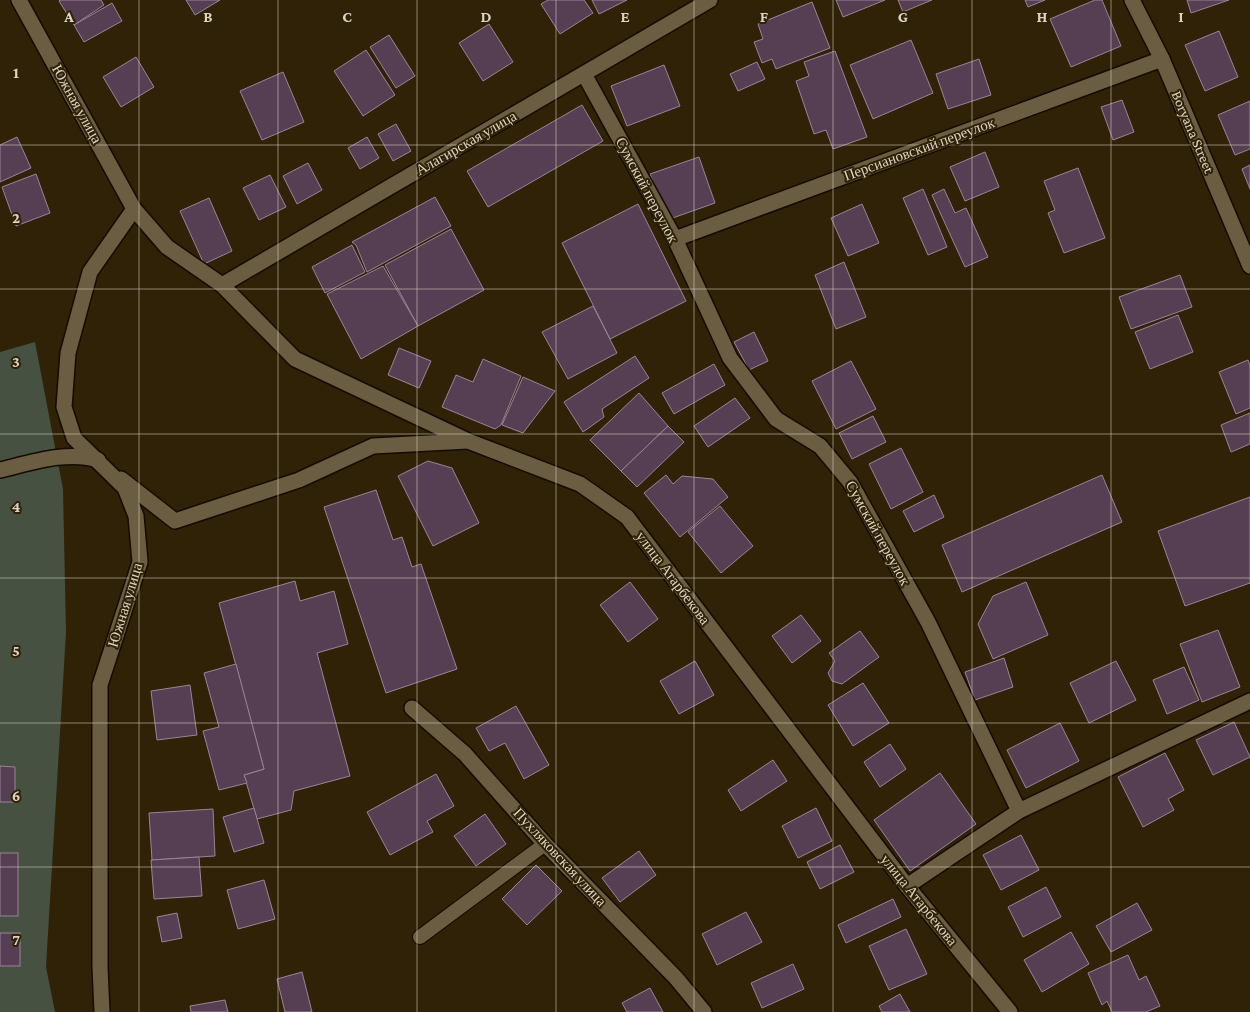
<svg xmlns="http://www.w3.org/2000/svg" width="1250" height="1012" viewBox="0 0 1250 1012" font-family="'Crimson Pro',serif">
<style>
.green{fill:#465142}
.building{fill:#573f53;stroke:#9d8298}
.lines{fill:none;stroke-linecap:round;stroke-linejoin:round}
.lane-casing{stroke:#160b00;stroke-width:16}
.street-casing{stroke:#160b00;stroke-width:18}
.lane{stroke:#6b5d42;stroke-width:14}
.street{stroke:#6b5d42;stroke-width:15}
.grid{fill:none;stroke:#dcd4c5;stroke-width:1;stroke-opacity:0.55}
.labels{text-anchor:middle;stroke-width:4;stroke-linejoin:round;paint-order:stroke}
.street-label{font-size:15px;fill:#dcd4c5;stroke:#2f2207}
.grid-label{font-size:16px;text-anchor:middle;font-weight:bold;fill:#dcd4c5;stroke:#2f2207;stroke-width:4;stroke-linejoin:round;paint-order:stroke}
</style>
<rect width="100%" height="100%" fill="#2f2207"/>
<!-- green -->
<polygon class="green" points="35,342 63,489 66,632 46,967 55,1012 0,1012 0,352"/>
<!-- building -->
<g class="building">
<polygon points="60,0 101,0 104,5 74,25 59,1"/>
<polygon points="186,0 220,0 195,15"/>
<polygon points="548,0 584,0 593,13 560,34 541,4"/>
<polygon points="592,0 627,0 599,14"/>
<polygon points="836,0 885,0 843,17"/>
<polygon points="898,0 932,0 903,12"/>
<polygon points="1025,0 1045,0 1028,7"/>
<polygon points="1095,0 1102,0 1121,46 1071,67 1050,19"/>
<polygon points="1187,0 1229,0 1191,13"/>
<polygon points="812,2 830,48 776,69 772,59 762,63 754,42 763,39 758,24"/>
<polygon points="112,3 122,21 84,42 74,25"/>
<polygon points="489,24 513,62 483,81 459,43"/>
<polygon points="1219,31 1238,77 1205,91 1185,45"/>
<polygon points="389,35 415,76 396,88 370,47"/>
<polygon points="911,40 933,93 873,119 850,65"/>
<polygon points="366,50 395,95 363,116 334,71"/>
<polygon points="835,51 867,137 833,149 826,130 814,134 796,81 809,76 804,62"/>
<polygon points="136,57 154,87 121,107 103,77"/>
<polygon points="979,59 991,95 948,109 936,74"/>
<polygon points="757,62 765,79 738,91 730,74"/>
<polygon points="664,65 680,106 627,126 611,86"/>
<polygon points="283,72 304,122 262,140 240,91"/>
<polygon points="1122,100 1134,132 1113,140 1101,107"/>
<polygon points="1250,101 1250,149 1235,155 1218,115"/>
<polygon points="582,105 603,141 488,207 467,171"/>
<polygon points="396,124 411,151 393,161 378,134"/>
<polygon points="17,137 31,168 0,182 0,145"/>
<polygon points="367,137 379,158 360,169 348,148"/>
<polygon points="985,152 999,187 965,201 950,167"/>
<polygon points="699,157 715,203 667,220 650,174"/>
<polygon points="308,163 322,190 297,204 283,176"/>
<polygon points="1250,165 1250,189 1242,169"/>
<polygon points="1078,168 1105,238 1064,253 1048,213 1055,210 1044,181"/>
<polygon points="36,174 50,213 16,226 2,187"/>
<polygon points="270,175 286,207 259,220 243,188"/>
<polygon points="923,189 947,247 928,255 903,198"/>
<polygon points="944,189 955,213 966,208 988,257 965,267 932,195"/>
<polygon points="435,197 451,226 367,272 356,245 352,242"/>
<polygon points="209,198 232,251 204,264 180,211"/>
<polygon points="638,204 686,301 610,339 562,243"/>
<polygon points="862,204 879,243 848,256 831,218"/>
<polygon points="451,229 484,290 418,326 385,265"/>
<polygon points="352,245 365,272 325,293 312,267"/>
<polygon points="844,262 866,317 836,329 815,275"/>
<polygon points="383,266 418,326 361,359 327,294"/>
<polygon points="1180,275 1192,307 1131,329 1119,297"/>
<polygon points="593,306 617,353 568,379 542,332"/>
<polygon points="1178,315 1193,352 1150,369 1135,332"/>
<polygon points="754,332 768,361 749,370 734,342"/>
<polygon points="399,348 431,361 419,388 388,375"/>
<polygon points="635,356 649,378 602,409 604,417 583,432 564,402"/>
<polygon points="483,359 521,376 501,425 495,429 442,407 456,375 473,382"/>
<polygon points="1248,360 1250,366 1250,408 1236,414 1219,372"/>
<polygon points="851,361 876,409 836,429 812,381"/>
<polygon points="714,364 725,385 674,414 662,393"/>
<polygon points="523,377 555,391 523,433 502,425"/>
<polygon points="639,393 668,426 621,471 590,440"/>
<polygon points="735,398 750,418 708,447 694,426"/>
<polygon points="1250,413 1250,444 1231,452 1221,425"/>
<polygon points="873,416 886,442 852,459 839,433"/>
<polygon points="668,426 684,442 637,487 621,471"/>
<polygon points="901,448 923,492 891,509 869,464"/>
<polygon points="428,461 452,468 479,523 433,546 398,476"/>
<polygon points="666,475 673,484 682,476 713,479 728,497 680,537 644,493"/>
<polygon points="1102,475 1122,522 962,592 942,545"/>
<polygon points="376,490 393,540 402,537 412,567 421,564 457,669 386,693 324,507"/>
<polygon points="934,495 944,517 914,532 903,511"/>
<polygon points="1250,497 1250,583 1185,606 1158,531"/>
<polygon points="720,506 753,546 721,573 688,532"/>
<polygon points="295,581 300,601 334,591 348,644 317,653 350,776 294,791 291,810 257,819 244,775 264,769 219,603"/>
<polygon points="630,582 658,619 628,642 600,605"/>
<polygon points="1026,582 1048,635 993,659 978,624 993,596"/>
<polygon points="801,615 821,641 792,663 772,636"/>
<polygon points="1218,630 1240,687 1202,702 1180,644"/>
<polygon points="860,631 879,657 842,684 832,681 828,673 835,661 829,653"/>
<polygon points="1004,658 1013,687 975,700 965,672"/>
<polygon points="695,661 714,695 679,714 660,681"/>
<polygon points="1116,661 1136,700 1089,723 1070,683"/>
<polygon points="236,664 264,769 244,775 247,783 219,790 203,731 219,727 204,673"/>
<polygon points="1184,667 1199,700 1167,714 1153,680"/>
<polygon points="863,683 889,723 853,746 828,705"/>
<polygon points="190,685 197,735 157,740 151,691"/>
<polygon points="516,706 549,765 524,779 505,743 489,751 476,728"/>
<polygon points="1234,722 1250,757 1213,775 1196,740"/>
<polygon points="1060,723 1079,761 1026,788 1007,750"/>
<polygon points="890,744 906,769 880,787 864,762"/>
<polygon points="1165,753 1184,790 1168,799 1174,810 1143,827 1118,777"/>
<polygon points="773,760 787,781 741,811 728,790"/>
<polygon points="0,766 15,767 15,802 0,802"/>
<polygon points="940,773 976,824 910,871 874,820"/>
<polygon points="436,774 454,806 427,821 433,832 390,855 367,812"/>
<polygon points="254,808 264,843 234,852 223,817"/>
<polygon points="816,808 832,841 798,858 782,826"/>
<polygon points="213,809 215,856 152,860 149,813"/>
<polygon points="485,814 506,844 476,866 454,836"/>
<polygon points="1021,835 1039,870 1001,890 983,855"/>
<polygon points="840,845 854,872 820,889 807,862"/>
<polygon points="639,851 656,875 620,902 602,878"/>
<rect x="0" y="853" width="18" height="63"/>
<polygon points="199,857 202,896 154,899 151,860"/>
<polygon points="536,865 562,891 527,925 502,899"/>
<polygon points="264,880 275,919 238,929 227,890"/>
<polygon points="1046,887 1061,917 1023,937 1008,907"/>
<polygon points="893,899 901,917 846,943 838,925"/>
<polygon points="1137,903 1152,930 1111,952 1096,926"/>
<polygon points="746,912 762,942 717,965 702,934"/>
<polygon points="177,913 182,938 162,942 157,917"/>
<polygon points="906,929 927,974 889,990 869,946"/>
<polygon points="1071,932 1089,964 1042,992 1024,960"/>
<rect x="0" y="933" width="20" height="33"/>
<polygon points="1128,955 1139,980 1146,976 1160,1006 1146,1012 1112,1012 1107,1001 1102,1005 1088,973"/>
<polygon points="793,964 804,989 762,1008 751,983"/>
<polygon points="302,972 312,1012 285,1012 277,979"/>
<polygon points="650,988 663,1012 627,1012 622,1003"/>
<polygon points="900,994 910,1012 882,1012 879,1006"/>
<polygon points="225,1000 228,1012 191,1012 190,1006"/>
</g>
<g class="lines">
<defs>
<polyline id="lane" points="420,937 545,844"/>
<g id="street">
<polyline points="19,0 134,209 167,247 222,285 295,359 468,441 580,484 627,517 907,886 1010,1012"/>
<polyline points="1132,0 1162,59 1250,266"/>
<polyline points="584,74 675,239 730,358 776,419 820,446 850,482 928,622 1019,811"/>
<polyline points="675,239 1162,59"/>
<polyline points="222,285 710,0"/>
<path d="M0,470C30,463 67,450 98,460"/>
<polyline points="121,479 175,521 299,480 373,446 467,441"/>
<polyline points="412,708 465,754 545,844 676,978 704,1012"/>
<polyline points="907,886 1019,811 1250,701"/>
<polyline points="102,1012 100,967 100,685 140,562 136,516 125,488 74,438 64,407 68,353 90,272 134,209"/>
</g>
</defs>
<!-- lane casing -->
<use href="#lane" class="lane-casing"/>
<!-- street casing -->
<use href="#street" class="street-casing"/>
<!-- lane -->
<use href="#lane" class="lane"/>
<!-- street -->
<use href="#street" class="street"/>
</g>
<!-- grid -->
<path class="grid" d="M139,0V1012M278,0V1012M417,0V1012M556,0V1012M694,0V1012M833,0V1012M972,0V1012M1111,0V1012M0,145H1250M0,289H1250M0,434H1250M0,578H1250M0,723H1250M0,867H1250"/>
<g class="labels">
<!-- street labels -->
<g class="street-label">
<text transform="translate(77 104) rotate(61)" y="5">Южная улица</text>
<text transform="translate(1193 132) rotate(67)" y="5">Boryana Street</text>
<text transform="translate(466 143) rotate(-30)" y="5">Алагирская улица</text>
<text transform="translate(919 149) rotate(-20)" y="5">Персиановский переулок</text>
<text transform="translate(647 190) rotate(62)" y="5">Сумский переулок</text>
<text transform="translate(878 533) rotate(61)" y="5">Сумский переулок</text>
<text transform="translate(673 578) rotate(53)" y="5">улица Атарбекова</text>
<text transform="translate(125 605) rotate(-73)" y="5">Южная улица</text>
<text transform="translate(560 857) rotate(47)" y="5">Пухляковская улица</text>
<text transform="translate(919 900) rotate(51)" y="5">улица Атарбекова</text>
</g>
</g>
<g class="grid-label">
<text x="69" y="22">A</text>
<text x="208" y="22">B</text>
<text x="347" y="22">C</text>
<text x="486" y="22">D</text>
<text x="625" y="22">E</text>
<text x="764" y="22">F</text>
<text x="903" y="22">G</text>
<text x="1042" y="22">H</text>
<text x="1181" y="22">I</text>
<text x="16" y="78">1</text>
<text x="16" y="223">2</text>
<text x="16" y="367">3</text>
<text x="16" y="512">4</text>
<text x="16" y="656">5</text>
<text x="16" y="801">6</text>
<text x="16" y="945">7</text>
</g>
</svg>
